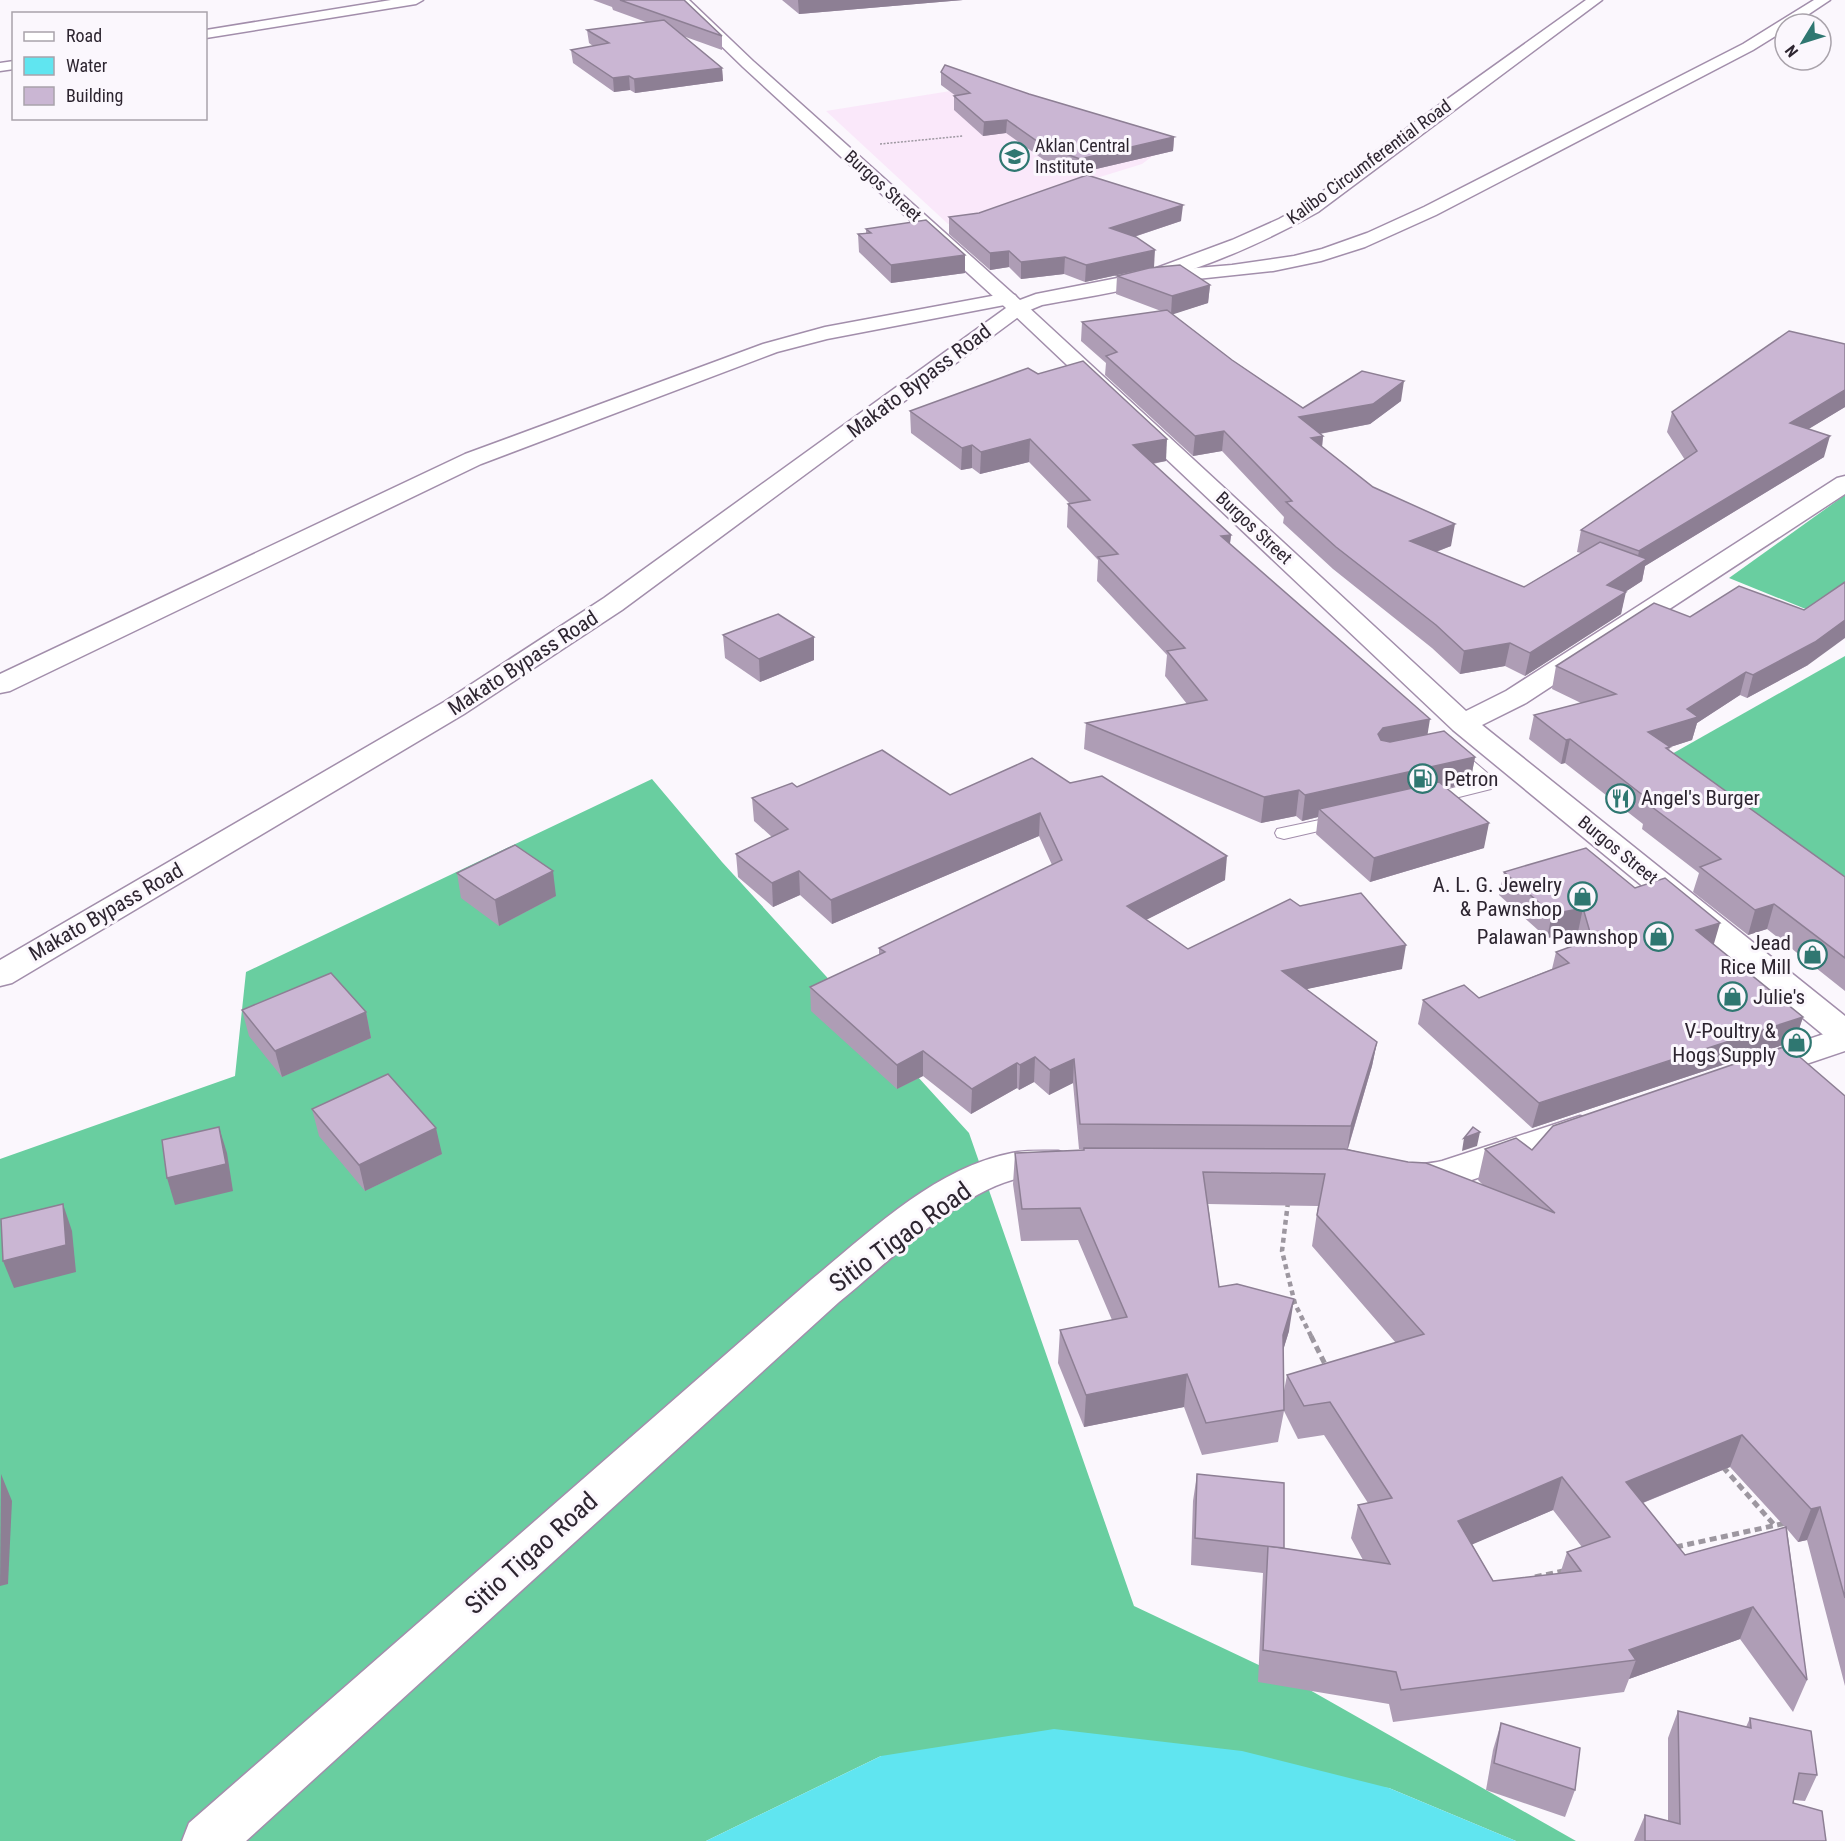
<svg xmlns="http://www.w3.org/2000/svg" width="1845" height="1841" viewBox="0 0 1845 1841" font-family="'Roboto Condensed',sans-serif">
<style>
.education{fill:#fae8fa}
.forest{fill:#69cea0}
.water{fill:#60e5f0}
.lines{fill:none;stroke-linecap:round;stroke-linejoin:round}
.lane-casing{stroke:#a28eab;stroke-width:2}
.street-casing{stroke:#a28eab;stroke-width:3}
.secondary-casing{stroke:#a28eab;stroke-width:3}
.primary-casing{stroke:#a28eab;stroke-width:3}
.path-far2{stroke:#9d97a0;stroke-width:1.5;stroke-dasharray:2 1.5;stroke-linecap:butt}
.path-far1{stroke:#9d97a0;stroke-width:4.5;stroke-dasharray:5 4;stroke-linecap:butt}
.path{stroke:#9d97a0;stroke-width:5;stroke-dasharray:7 4.5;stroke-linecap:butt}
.lane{fill:#fff;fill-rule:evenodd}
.street{fill:#fff;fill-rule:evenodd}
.secondary{fill:#fff;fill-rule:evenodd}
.primary{fill:#fff;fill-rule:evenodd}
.wall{fill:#ae9db5;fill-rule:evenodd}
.shaded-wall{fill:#8d7f94}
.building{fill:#cab6d3;stroke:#8d7f94;stroke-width:1.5;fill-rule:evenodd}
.labels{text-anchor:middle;stroke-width:6;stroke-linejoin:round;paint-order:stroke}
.far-poi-label{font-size:18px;fill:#2d2530;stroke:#fbf7fd;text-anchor:start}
.far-street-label{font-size:18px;fill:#2d2530;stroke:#fbf7fd}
.street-label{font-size:21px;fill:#2d2530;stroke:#fbf7fd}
.poi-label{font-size:21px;fill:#2d2530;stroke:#fbf7fd;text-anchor:end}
.near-street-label{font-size:26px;fill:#2d2530;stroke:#fbf7fd}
</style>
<rect width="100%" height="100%" fill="#fbf7fd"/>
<!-- education -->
<polygon class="education" points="1000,83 1120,125 1174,140 1142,164 948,224 826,111"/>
<!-- forest -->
<g class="forest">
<polygon points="1845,495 1845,625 1729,578"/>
<polygon points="1845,656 1845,880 1670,755"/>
<polygon points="652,779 722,862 969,1133 1134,1606 1301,1685 1576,1841 1516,1841 1389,1788 881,1756 706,1841 0,1841 0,1159 235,1076 246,972"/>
</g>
<!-- water -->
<polygon class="water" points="1054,1729 1242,1751 1389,1788 1516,1841 706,1841 881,1756"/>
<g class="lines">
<defs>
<g id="lane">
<polygon points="1452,747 1458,748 1491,776 1494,785 1491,789 1427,805 1421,804 1418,800 1421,796 1476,782 1443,752 1446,748"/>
<polygon points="1343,815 1349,816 1352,820 1349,824 1284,839 1277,837 1275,833 1277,829"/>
</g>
<g id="street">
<polygon points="391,0 423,0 416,4 206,38 206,30"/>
<polygon points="1814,0 1830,0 1794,24 1785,24 1785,30 1753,50 1436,215 1365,247 1321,261 1273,271 1150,284 1143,282 1140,278 1143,274 1150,272 1232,265 1294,256 1322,249 1367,233 1424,207 1743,44"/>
<polygon points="14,61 14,69 0,71 0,63"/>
<polygon points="1008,293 1015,295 1018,299 1015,303 827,339 777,352 481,464 10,691 0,693 0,674 465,454 763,344 825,327"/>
<polygon points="1845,1027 1845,1051 1753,1082 1740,1078 1735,1070 1740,1062"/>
<path d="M1580,1116L1593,1120L1599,1129L1593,1138L1463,1183L1429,1192H1408L1394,1188L1389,1178L1394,1168C1410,1164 1426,1165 1442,1161Z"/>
<path d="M1058,1151L1072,1155L1077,1164L1072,1173C1052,1179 1032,1174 1012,1180C955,1196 886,1264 839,1302L246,1841H182L189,1823L811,1280C870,1232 934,1168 1012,1153C1027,1150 1043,1151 1058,1151Z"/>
</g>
<polygon id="secondary" points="1018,302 1025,304 1466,711 1506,691 1837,478 1845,476 1845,494 1526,703 1482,725 1845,1016 1845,1045 1832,1042 1453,730 1011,312 1008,308 1011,304"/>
<path id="primary" d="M674,0H689L753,61L1020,300L1036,294L1143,273L1232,240L1279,219L1306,204L1414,123L1586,0H1602L1318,212C1267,241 1211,265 1154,282C1118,293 1079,298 1042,305L1025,312L622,610L464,714L12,983L0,986V960L444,702L604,598L1006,308L743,67Z"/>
</defs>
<!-- lane casing -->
<use href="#lane" class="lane-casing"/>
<!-- street casing -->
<use href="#street" class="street-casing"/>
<!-- secondary casing -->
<use href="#secondary" class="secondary-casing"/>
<!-- primary casing -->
<use href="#primary" class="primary-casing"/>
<!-- path-far2 -->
<polyline class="path-far2" points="880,144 963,136"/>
<!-- path-far1 -->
<polyline class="path-far1" points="1288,1202 1282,1251 1295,1304 1312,1338"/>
<!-- path -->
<g class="path">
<polyline points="1311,1336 1327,1368"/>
<polyline points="1723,1467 1776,1527"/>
<polyline points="1676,1547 1786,1523"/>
<polyline points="1535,1577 1563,1571"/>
</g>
<!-- lane -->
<use href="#lane" class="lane"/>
<!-- street -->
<use href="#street" class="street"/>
<!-- secondary -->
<use href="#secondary" class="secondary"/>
<!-- primary -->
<use href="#primary" class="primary"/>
</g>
<!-- wall -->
<g class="wall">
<polygon points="593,0 684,0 722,36 722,50 683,36 722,68 723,81 635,93 630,90 614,92 573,63 571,50 593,46 589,43 587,30 646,22 613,10 612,7"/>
<polygon points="782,0 963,0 799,14"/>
<polygon points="941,72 1029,94 1174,137 1173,151 1079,173 1044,160 1006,133 983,136 954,110 954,96 956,96 941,85"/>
<polygon points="949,217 1181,221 1134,237 1154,267 1085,282 1064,274 1021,279 1009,267 990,270 949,234"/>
<polygon points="866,229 965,273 891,283 859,252 858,234 866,233"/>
<polygon points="1117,276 1210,285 1208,303 1172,314 1232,360 1303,408 1401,401 1370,424 1320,434 1323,436 1322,447 1373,487 1451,546 1436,552 1524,587 1581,553 1577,552 1581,530 1685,460 1667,432 1672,412 1845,344 1845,407 1808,429 1824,457 1645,566 1642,581 1625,592 1621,614 1525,676 1505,666 1460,674 1432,648 1333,569 1283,523 1284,517 1222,451 1193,456 1105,375 1106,363 1081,341 1082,322 1161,311 1116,294"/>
<polygon points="910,411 1166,461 1153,464 1231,535 1230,544 1427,734 1475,757 1470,783 1446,788 1484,848 1370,882 1316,834 1318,817 1302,821 1296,816 1261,823 1084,749 1086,723 1187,704 1165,676 1167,655 1097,581 1098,560 1067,527 1068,504 1070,504 1029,462 980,474 972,468 961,470 911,433"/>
<polygon points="723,635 814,660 760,682 725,658"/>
<polygon points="1808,665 1747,698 1740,695 1697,723 1692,740 1670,747 1669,751 1845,877 1845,991 1767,929 1748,935 1693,892 1699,873 1642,829 1643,824 1565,763 1561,764 1529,739 1534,715 1581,703 1552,689 1556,666"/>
<path d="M1070,783L1225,880L1146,920L1188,949L1402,969L1306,989L1377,1042L1372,1066L1348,1149L1483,1185L1478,1180L1485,1149L1532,1150L1845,1096V1686L1807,1540L1798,1542L1787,1529L1807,1680L1793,1712L1740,1639L1629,1679L1624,1692L1393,1722L1389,1704L1258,1682L1263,1573L1191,1565L1193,1501L1197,1474L1284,1548L1363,1560L1351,1538L1358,1505L1368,1503L1324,1435L1298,1439L1284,1411L1278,1442L1202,1455L1184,1407L1084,1427L1058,1363L1060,1330L1112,1320L1078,1240L1021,1241L1013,1184L1015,1153L1084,1150L1079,1149L1073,1083L1049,1095L1034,1082L1019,1090L1017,1088L971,1114L923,1076L897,1089L811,1011L810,987L879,955V948L1052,865L1039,836L832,924L800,895L773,907L738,877L736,854L772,837L754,821L752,798L797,787L950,795ZM1208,1204L1318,1206L1312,1246L1396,1343L1287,1375L1283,1396V1350L1289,1331L1219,1287ZM1730,1467L1785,1527L1685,1555L1643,1503ZM1553,1510L1582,1547L1567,1552L1560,1574L1493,1581L1472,1544Z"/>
<polygon points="1504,872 1635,888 1713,944 1803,1017 1795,1041 1532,1128 1418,1024 1423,1000 1479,998 1552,969 1556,952 1581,943 1578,932 1547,938 1499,895"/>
<polygon points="457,873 556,896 499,926 461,898"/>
<polygon points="242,1010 366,1012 371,1038 282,1077 249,1036"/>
<polygon points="312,1109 442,1154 365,1191 319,1136"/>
<polygon points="1678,1711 1746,1727 1750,1718 1817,1775 1805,1801 1794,1800 1793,1803 1826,1841 1634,1841 1645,1815 1668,1821 1668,1738"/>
<polygon points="1501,1723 1575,1790 1565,1817 1486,1790 1493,1750"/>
</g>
<!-- shaded-wall -->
<g class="shaded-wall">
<polygon points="798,0 963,0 799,14"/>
<polygon points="722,68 723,81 635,93 634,79"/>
<polygon points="629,76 630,90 614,92 613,78"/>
<polygon points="1007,120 1006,133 983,136 984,122"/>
<polygon points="1174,137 1173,151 1079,173 1080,159"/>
<polygon points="1183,205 1181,221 1109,245 1110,228"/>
<polygon points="1155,250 1154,267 1085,282 1086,265"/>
<polygon points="1009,251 1009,267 990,270 990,253"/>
<polygon points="965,255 965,273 891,283 891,265"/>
<polygon points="1065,257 1064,274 1021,279 1021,262"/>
<polygon points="1210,285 1208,303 1171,315 1172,296"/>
<polygon points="1404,381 1401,401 1370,424 1297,438 1299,417"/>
<polygon points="1845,390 1845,407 1784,444 1790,423"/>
<polygon points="1224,431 1222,451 1193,456 1195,436"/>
<polygon points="1323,436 1321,457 1311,438"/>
<polygon points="1830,436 1824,457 1645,566 1642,581 1602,607 1607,585 1636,566 1639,551"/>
<polygon points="1030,439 1029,462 980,474 981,452"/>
<polygon points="1167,439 1166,461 1131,467 1133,445"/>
<polygon points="972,445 972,468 961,470 962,448"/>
<polygon points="1455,524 1451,546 1406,563 1410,541"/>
<polygon points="1231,535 1228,558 1221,536"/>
<polygon points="1626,592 1621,614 1525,676 1530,653"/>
<polygon points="1845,620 1845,638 1808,665 1747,698 1753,675"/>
<polygon points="814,637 814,660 760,682 759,659"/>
<polygon points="1510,643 1505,666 1460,674 1464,651"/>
<polygon points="1746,672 1740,695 1697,723 1692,740 1643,756 1648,732 1687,709"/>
<polygon points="1430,719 1426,744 1379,754 1378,734 1383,728"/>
<polygon points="1570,739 1565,763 1561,764 1566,740"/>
<polygon points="1475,757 1470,783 1326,815 1319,809 1318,817 1302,821 1305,795"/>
<polygon points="1299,790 1296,816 1261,823 1264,797"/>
<polygon points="1040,813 1039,836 832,924 831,900"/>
<polygon points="1489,823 1484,848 1370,882 1374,858"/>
<polygon points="1227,856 1225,880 1126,930 1127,906"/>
<polygon points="553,871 556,896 499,926 495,900"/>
<polygon points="799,871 800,895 773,907 772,883"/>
<polygon points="1774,904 1767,929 1748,935 1755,910"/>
<polygon points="1583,908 1578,932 1547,938 1552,914"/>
<polygon points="1720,923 1713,947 1696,930"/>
<polygon points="1406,945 1402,969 1279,995 1282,971"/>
<polygon points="366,1012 371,1038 282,1077 275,1051"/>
<polygon points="1803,1017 1795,1041 1532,1128 1539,1103"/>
<polygon points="1377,1042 1372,1066 1347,1151 1351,1126"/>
<polygon points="923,1051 923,1076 897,1089 897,1065"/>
<polygon points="1035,1057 1034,1082 1019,1090 1020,1065"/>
<polygon points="1074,1059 1073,1083 1049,1095 1050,1070"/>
<polygon points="1017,1063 1017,1088 971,1114 972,1089"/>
<polygon points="219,1127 227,1153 233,1191 175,1205 167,1178"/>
<polygon points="436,1128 442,1154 365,1191 359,1165"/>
<polygon points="1480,1132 1477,1146 1462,1151 1464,1138"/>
<polygon points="63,1204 72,1231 76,1272 14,1288 3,1261"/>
<polygon points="1294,1299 1289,1331 1278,1367 1283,1335"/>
<polygon points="1187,1374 1184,1407 1084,1427 1086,1395"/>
<polygon points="1742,1435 1730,1467 1615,1514 1626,1482"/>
<polygon points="1,1474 12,1501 8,1584 0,1586"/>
<polygon points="1562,1477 1553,1510 1450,1554 1458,1521"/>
<polygon points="1820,1507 1807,1540 1798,1542 1811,1509"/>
<polygon points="1753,1607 1740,1639 1629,1679 1636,1660 1629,1650"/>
</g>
<!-- building -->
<g class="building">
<polygon points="620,0 684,0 722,36"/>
<polygon points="664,20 722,68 634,79 629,76 613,78 571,50 609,43 587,30"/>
<polygon points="945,65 1029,94 1174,137 1080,159 1044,146 1007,120 984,122 954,96 970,93 941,72"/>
<polygon points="1087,175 1183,205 1110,228 1136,237 1155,250 1086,265 1065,257 1021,262 1009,251 990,253 949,217 979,213"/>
<polygon points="926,220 965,255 891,265 858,234 871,233 866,229"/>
<polygon points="1180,265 1210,285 1172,296 1117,276 1149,268"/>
<polygon points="1167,310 1232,360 1303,408 1362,371 1404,381 1373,404 1299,417 1323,436 1311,438 1373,487 1455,524 1410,541 1524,587 1600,542 1647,559 1607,585 1626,592 1530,653 1510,643 1464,651 1436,625 1336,547 1286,502 1292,501 1224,431 1195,436 1106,356 1117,352 1082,322"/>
<polygon points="1789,331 1845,344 1845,390 1790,423 1830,436 1639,551 1581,530 1697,451 1672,412"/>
<polygon points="1083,361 1167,439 1133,445 1231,535 1221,536 1430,719 1383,728 1378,734 1381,740 1390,742 1444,731 1475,757 1305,795 1299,790 1264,797 1086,723 1207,700 1167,651 1185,648 1098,557 1118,554 1068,504 1090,500 1030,439 981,452 972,445 962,448 910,411 1028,368 1038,374"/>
<polygon points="1845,582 1845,620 1815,642 1753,675 1746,672 1687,709 1698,717 1648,732 1670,747 1666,748 1845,877 1845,958 1774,904 1755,910 1700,867 1721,859 1648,804 1653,803 1570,739 1566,740 1534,715 1616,694 1556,666 1654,603 1690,617 1739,586 1804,610"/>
<polygon points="778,614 814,637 759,659 723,635"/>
<polygon points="882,750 950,795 1032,758 1070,783 1102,776 1227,856 1127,906 1188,949 1290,899 1300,906 1361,893 1406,945 1282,971 1377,1042 1351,1126 1080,1124 1074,1059 1050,1070 1035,1057 1020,1065 1017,1063 972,1089 923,1051 897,1065 810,987 885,952 879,948 1062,860 1040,813 831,900 799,871 772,883 736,854 788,829 752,798 792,783 797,787"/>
<polygon points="1439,782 1489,823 1374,858 1319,809"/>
<polygon points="515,845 553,871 495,900 457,873"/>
<polygon points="1586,848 1635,888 1665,878 1720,923 1696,930 1803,1017 1539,1103 1423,1000 1464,985 1479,998 1569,963 1556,952 1592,939 1583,908 1552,914 1504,872"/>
<polygon points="331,973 366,1012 275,1051 242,1010"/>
<path d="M1787,1046L1845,1096V1598L1820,1507L1811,1509L1742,1435L1626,1482L1685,1555L1786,1527L1807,1680L1753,1607L1629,1650L1636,1660L1401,1690L1396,1672L1263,1650L1268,1546L1390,1564L1358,1505L1392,1498L1330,1402L1304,1406L1287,1375L1424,1334L1317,1215L1325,1174L1203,1172L1219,1287L1237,1284L1294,1299L1283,1335L1284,1410L1206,1423L1187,1374L1086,1395L1060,1330L1127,1317L1080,1208L1022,1209L1015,1153L1084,1150V1148L1344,1149L1408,1162L1426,1163L1555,1213L1485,1149L1516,1138L1532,1150L1553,1126ZM1562,1477L1610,1537L1567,1552L1581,1571L1493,1581L1458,1521Z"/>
<polygon points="388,1074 436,1128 359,1165 312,1109"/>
<polygon points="219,1127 226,1164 167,1178 162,1140"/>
<polygon points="1473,1127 1480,1132 1464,1138"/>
<polygon points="63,1204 66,1245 3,1261 1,1219"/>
<polygon points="1197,1474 1284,1483 1284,1548 1195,1538"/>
<polygon points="1678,1711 1751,1728 1750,1718 1811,1731 1817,1775 1799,1773 1793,1803 1822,1811 1826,1841 1645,1841 1645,1815 1680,1824"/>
<polygon points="1501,1723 1580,1748 1575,1790 1494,1763"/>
</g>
<!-- icons -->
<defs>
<symbol id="school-ring" viewBox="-11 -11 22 22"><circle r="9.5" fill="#fbf7fd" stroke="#2f7771" stroke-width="1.5"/><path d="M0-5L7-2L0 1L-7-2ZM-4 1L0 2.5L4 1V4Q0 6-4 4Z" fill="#2f7771"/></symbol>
<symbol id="fuel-ring" viewBox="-11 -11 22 22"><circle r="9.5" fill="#fbf7fd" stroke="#2f7771" stroke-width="1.5"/><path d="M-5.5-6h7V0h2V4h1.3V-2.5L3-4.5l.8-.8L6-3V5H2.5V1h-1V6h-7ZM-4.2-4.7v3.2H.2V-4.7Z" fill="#2f7771"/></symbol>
<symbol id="restaurant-ring" viewBox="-11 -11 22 22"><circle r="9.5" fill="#fbf7fd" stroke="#2f7771" stroke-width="1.5"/><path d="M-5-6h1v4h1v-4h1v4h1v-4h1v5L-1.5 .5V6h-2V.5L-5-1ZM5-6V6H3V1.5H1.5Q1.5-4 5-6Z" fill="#2f7771"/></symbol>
<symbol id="shop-ring" viewBox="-11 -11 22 22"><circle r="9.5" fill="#fbf7fd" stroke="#2f7771" stroke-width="1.5"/><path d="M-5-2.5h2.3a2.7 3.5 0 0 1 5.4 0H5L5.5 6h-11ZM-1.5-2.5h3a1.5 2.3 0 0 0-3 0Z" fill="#2f7771"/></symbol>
</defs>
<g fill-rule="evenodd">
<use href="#school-ring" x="998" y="140" width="33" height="33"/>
<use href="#fuel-ring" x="1406" y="762" width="33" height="33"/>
<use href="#restaurant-ring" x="1604" y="782" width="33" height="33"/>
<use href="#shop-ring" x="1566" y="880" width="33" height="33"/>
<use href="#shop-ring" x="1642" y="920" width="33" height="33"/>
<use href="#shop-ring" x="1796" y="938" width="33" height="33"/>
<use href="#shop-ring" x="1716" y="980" width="33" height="33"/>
<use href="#shop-ring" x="1780" y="1026" width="33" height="33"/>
</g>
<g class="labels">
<!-- far-poi labels -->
<g class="far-poi-label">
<text x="1035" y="152">Aklan Central<tspan x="1035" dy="21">Institute</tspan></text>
</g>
<!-- far-street labels -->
<g class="far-street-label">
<text transform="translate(1369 162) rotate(-36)" y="6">Kalibo Circumferential Road</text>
<text transform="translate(883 186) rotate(42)" y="6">Burgos Street</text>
<text transform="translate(1254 528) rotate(43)" y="6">Burgos Street</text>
<text transform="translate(1618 850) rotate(39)" y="6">Burgos Street</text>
</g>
<!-- street labels -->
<g class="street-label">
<text transform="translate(919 381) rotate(-37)" y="7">Makato Bypass Road</text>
<text transform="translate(523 663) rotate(-33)" y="7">Makato Bypass Road</text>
<text transform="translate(106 912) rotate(-30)" y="7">Makato Bypass Road</text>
</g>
<!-- poi labels -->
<g class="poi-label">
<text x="1444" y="786" text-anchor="start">Petron</text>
<text x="1641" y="805" text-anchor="start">Angel's Burger</text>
<text x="1562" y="892">A. L. G. Jewelry<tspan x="1562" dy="24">&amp; Pawnshop</tspan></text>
<text x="1638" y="944">Palawan Pawnshop</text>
<text x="1791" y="950">Jead<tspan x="1791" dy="24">Rice Mill</tspan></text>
<text x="1753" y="1004" text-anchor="start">Julie's</text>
<text x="1776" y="1038">V-Poultry &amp;<tspan x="1776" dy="24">Hogs Supply</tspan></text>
</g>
<!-- near-street labels -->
<g class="near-street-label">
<text transform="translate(900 1237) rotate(-36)" y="9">Sitio Tigao Road</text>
<text transform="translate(531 1553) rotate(-42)" y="9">Sitio Tigao Road</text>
</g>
</g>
<!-- legend -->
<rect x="12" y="12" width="195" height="108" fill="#fbf7fd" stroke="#a9a3ab" stroke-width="1.5"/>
<rect x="24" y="32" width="30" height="9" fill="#ffffff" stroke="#a9a3ab" stroke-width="1.5"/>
<text x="66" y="42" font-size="18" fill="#2d2530">Road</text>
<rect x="24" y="57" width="30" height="18" fill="#60e5f0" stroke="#a9a3ab" stroke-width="1.5"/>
<text x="66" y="72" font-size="18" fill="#2d2530">Water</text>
<rect x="24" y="87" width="30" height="18" fill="#cab6d3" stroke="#a9a3ab" stroke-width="1.5"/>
<text x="66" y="102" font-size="18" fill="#2d2530">Building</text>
<!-- north arrow -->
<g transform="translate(1803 42) rotate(232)"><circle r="28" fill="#fbf7fd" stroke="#a9a3ab" stroke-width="1.5"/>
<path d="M0-4.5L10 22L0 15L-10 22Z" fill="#2f7771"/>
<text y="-9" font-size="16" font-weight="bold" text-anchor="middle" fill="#2d2530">N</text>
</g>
</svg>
